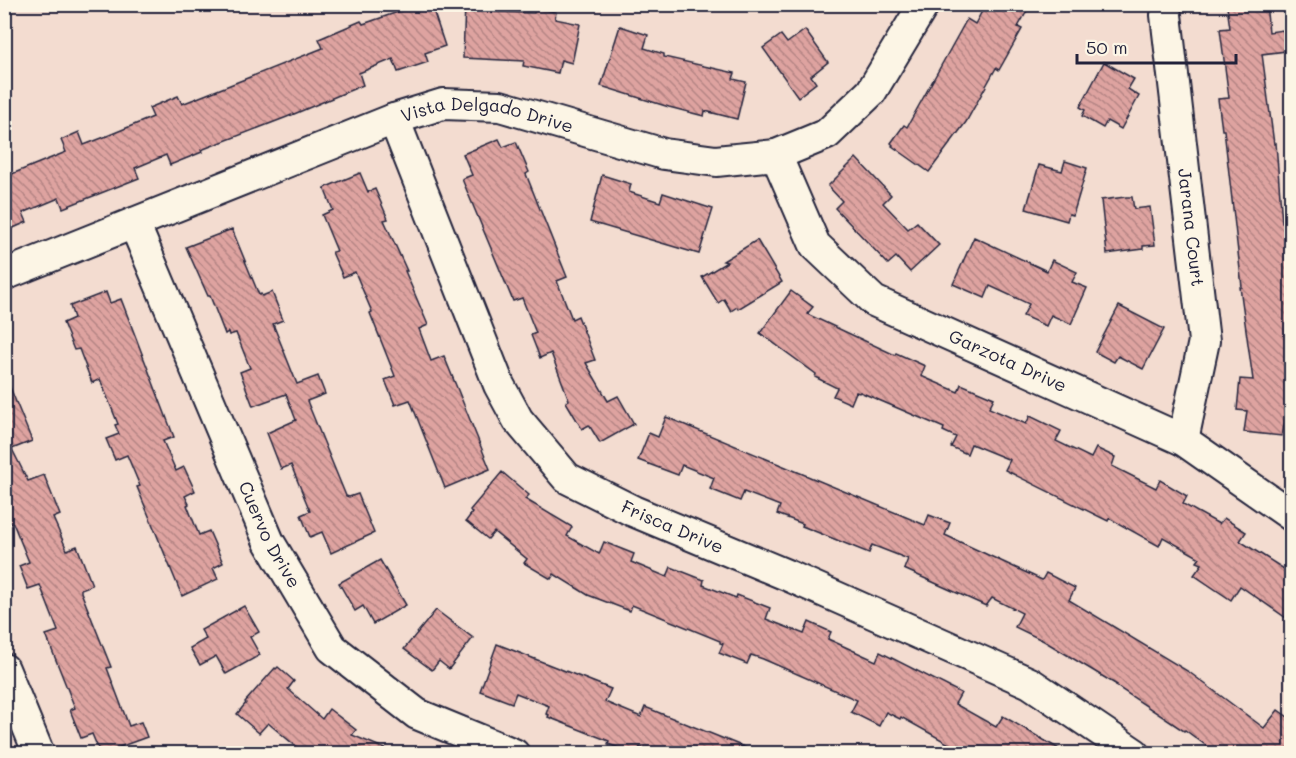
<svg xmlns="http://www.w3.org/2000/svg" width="1296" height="758" viewBox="0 0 1296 758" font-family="Mali,sans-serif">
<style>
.building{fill:url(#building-back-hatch);stroke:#22223b;stroke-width:1.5}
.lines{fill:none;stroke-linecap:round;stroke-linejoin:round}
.minor-casing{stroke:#22223b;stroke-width:34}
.minor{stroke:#fcf5e5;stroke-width:30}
.labels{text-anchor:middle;stroke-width:6;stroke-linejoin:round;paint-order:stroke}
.street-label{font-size:18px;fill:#22223b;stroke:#fcf5e5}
</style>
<defs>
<pattern id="building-back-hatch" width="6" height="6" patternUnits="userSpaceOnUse" patternTransform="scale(1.5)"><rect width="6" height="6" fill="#dea3a0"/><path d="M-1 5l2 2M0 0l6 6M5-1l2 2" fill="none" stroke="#b48484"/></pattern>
</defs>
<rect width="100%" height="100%" fill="#f3dcd0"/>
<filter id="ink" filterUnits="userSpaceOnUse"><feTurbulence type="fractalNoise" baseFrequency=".0167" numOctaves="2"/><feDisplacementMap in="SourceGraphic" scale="12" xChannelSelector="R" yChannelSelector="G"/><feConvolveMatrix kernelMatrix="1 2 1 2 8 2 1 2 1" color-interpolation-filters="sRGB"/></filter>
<g filter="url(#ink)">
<!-- building -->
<g class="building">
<polygon points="421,4 426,4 429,11 433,10 445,46 425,53 428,62 398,72 393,59 359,73 363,85 287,117 201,150 202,152 170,165 166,155 135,168 139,178 63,208 59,198 23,213 27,222 4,232 4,171 7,176 66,152 61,140 79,132 84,145 102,138 153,117 149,108 178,96 182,104 323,48 319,39 361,21 363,24"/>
<polygon points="465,4 492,4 492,12 534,13 535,8 556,12 555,19 580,24 572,63 561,60 558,73 523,66 524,61 463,58"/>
<polygon points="986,4 1031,4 1018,27 1022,29 999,70 996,68 966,122 929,172 892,146 893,145 891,143 904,125 907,127 967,19 975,24"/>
<polygon points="1251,4 1266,4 1269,32 1283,30 1286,51 1262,54 1274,144 1276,143 1282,223 1292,222 1292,407 1288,407 1282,436 1244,432 1247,411 1237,410 1240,379 1253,380 1240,287 1242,287 1224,130 1222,130 1218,99 1229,98 1220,29 1230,28 1227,7"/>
<polygon points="620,26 648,35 644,48 664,54 664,57 735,73 733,79 746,82 737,119 705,111 704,116 669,107 601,86"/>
<polygon points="805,30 828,62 811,76 816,83 798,97 763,48 781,35 787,43"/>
<polygon points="1104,62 1134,79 1128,89 1139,96 1121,129 1107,121 1103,128 1082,116 1085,110 1080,107"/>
<polygon points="499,139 503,147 516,142 529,172 526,174 567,277 557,281 572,319 578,316 595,360 586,363 608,401 618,396 634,424 600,443 589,425 582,429 566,402 569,400 551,353 540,358 531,335 536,333 522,298 513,301 462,179 472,175 463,154"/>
<polygon points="856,158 891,195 883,203 908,229 917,222 939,245 910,272 896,257 888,264 835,208 842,201 828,186"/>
<polygon points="1065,161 1087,168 1073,215 1069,214 1067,221 1026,209 1039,165 1062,171"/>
<polygon points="360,173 368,192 375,189 388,219 384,220 407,271 405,271 428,325 419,329 431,361 444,356 490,469 445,488 410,400 395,405 385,380 395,376 370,313 372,312 355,272 343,277 332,252 337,251 322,215 333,210 324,188"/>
<polygon points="602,175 631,184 629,192 660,202 663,193 713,209 699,254 590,222"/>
<polygon points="1126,197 1132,197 1134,209 1150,207 1155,245 1143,246 1143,249 1107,254 1101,200"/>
<polygon points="232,229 259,295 261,294 262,296 272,292 283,320 273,324 297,384 318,376 325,394 307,401 346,496 349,497 358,494 374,533 331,553 322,532 310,537 301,515 310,511 291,465 281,469 267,433 296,420 286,394 253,406 240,372 250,368 236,333 229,335 228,332 225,334 210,296 208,296 186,247"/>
<polygon points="974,237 1047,271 1052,260 1077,272 1072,282 1087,288 1071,324 1051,315 1046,326 1023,316 1029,304 990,286 985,298 953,284"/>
<polygon points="757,240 782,282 738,309 737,307 731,311 724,299 718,303 702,277 727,262 723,261"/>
<polygon points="791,291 813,307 807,314 895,355 896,353 925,366 921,376 958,392 961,384 994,398 989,408 1026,424 1030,416 1061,431 1056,441 1091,458 1096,448 1115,457 1112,466 1156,488 1160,480 1187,496 1183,504 1219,524 1224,518 1246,532 1240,541 1292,574 1292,622 1240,586 1231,600 1194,575 1202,564 1197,562 1200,558 1163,537 1159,546 1109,518 1108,521 1005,470 1010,460 971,444 967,454 951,447 956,437 943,431 944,428 860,392 859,393 856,392 851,404 833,396 837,388 815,377 816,374 760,333"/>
<polygon points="106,292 110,303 121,299 174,437 163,441 176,471 184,467 195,491 185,496 189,504 187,505 199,535 209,531 223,563 213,568 218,579 182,596 137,487 140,486 127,455 115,460 106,439 119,434 115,425 118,424 100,379 92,383 79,349 74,350 63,323 74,318 70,306"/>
<polygon points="1119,306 1164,329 1143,369 1118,356 1114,362 1095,352"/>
<polygon points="5,375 32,441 12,449 28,481 44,475 60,515 53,518 67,550 77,546 92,585 81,589 81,592 111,667 107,668 129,726 141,722 147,737 103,753 100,753 92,734 81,738 70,710 75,708 46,635 58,631 40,585 28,589 19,566 29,562 13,523 4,526"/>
<polygon points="666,417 925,525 929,515 950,523 945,535 1042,580 1046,573 1075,588 1069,600 1189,672 1264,728 1278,710 1292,720 1292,753 1216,753 1185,730 1184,731 1116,686 1117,685 1044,641 1015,627 1022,613 992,598 986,606 904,569 908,559 872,545 869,553 802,526 803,524 777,514 780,506 744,492 740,501 710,489 714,478 682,465 678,475 638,460 649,433 658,437"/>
<polygon points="502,472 529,495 525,499 572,527 567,536 599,554 604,542 634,554 631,562 667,577 671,567 704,580 703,585 736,598 737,595 770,608 766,619 804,634 809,622 831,632 828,639 876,661 880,652 961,693 955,704 996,727 1003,716 1066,753 965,753 901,717 900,719 886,712 879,726 851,712 857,700 763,659 751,655 747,664 719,653 723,644 720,643 720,641 632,605 630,611 588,595 554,574 551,579 524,563 527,559 494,532 488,539 466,521 472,513 470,510"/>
<polygon points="380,560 406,605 373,624 363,606 355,611 339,583"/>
<polygon points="244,606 259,632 250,637 260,655 226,674 216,656 200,665 190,648 206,639 201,630"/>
<polygon points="436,610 473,638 449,669 439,661 432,670 404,649"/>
<polygon points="497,644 611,689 605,702 641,717 645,707 759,753 657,753 640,747 638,753 633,753 608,744 609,741 548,717 549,715 546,714 549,706 516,693 512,703 480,691"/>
<polygon points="278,667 294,681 288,689 322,719 329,709 356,730 352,735 395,753 304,753 268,723 259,733 237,714 246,703 245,702 275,668 276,669"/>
</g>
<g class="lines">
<defs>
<g id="minor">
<path id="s1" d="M1166,15L1204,341L1183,440"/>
<path id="s2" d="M394,119L499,385L518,420L567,478L633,511L789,576L1030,683L1135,754"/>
<path id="s3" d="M776,155L815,245L874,301L1183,440L1292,516"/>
<path id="s4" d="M134,223L269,542L332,648L417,714L514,754"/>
<path id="s5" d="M4,275L394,119L443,104L500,106L664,154L716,161L776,155L827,134L871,92L924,4"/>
<polyline points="4,669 39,754"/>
</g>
</defs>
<!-- minor casing -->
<use href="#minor" class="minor-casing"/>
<!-- minor -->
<use href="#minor" class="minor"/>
</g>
</g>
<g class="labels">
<!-- street labels -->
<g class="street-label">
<text dy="6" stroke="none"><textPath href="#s5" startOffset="516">Vista Delgado Drive</textPath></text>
<text dy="6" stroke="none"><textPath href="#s1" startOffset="214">Jarana Court</textPath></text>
<text dy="6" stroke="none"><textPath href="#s3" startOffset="326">Garzota Drive</textPath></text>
<text dy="6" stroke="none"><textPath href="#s2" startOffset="518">Frisca Drive</textPath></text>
<text dy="6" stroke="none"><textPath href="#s4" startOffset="340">Cuervo Drive</textPath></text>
</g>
</g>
<!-- margin -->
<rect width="1296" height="758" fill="none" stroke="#fcf5e5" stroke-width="24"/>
<rect x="12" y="12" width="1272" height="734" fill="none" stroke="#22223b" stroke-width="2" filter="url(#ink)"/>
<!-- scale -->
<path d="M1077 54v9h159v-9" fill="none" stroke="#22223b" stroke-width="3"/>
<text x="1086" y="54" font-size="18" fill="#22223b" stroke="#fcf5e5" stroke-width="4.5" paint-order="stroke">50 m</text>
</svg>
